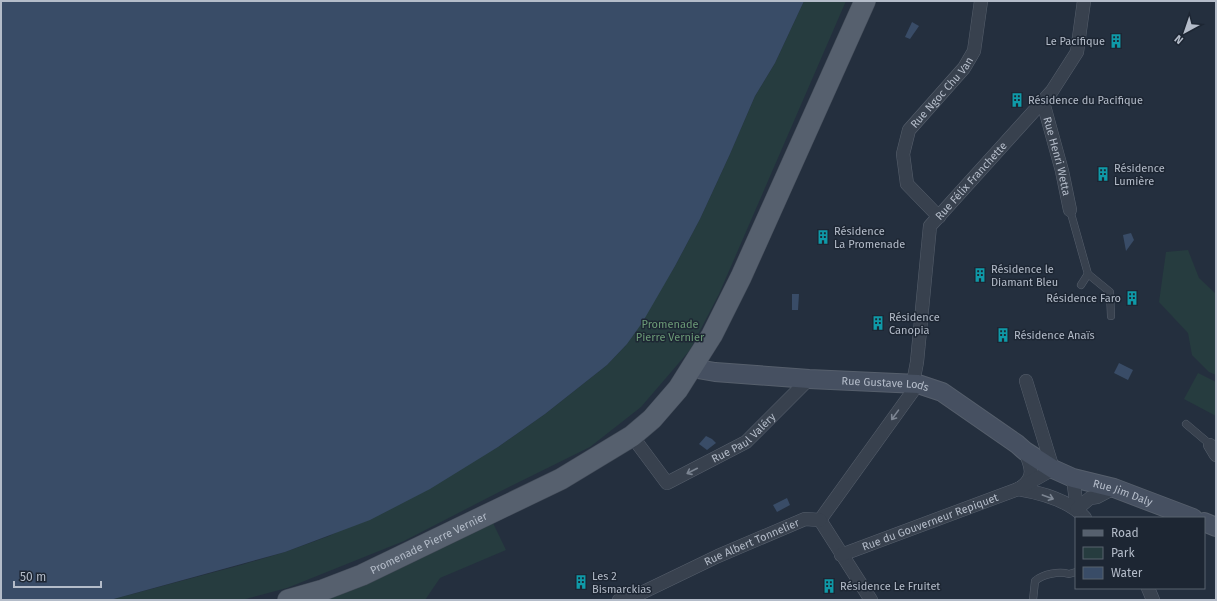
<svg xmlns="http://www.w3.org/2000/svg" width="1217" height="601" viewBox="0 0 1217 601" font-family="'Fira Sans',sans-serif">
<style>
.green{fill:#263c3f}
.water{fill:#394c67}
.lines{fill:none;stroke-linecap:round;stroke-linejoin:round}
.lane-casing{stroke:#565f6c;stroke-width:8}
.street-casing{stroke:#565f6c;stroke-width:14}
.secondary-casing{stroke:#565f6c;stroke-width:20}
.primary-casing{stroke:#414a57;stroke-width:22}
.lane{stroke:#38414e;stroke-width:7}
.street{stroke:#38414e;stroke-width:13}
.secondary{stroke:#465061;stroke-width:18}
.primary{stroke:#56606e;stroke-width:21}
.oneway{stroke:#7c8592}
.labels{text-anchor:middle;stroke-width:3;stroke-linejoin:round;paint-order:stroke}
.poi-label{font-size:11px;fill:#b4bcc9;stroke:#1d2633;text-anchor:start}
.street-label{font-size:11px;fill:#b4bcc9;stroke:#1d2633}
.park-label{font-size:11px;fill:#6b9a76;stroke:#1d2633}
</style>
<rect width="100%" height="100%" fill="#242f3e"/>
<!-- green -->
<g class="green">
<polygon points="804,1 846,1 719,294 690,350 641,407 590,447 501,491 404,541 287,588 242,600 110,600 241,565 285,552 329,536 498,447 545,414 607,365 627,344 675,266 700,219 730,154 755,96 775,63"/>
<polygon points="1188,250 1199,278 1216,294 1216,375 1209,372 1192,355 1188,333 1159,302 1166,252"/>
<polygon points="1198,373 1216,382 1216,416 1184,399"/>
<polygon points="493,523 506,550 440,578 425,600 318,600"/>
</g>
<!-- water -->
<g class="water">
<polygon points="1,1 804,1 775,63 755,96 730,154 700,219 675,266 642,323 627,344 607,365 545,414 498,447 430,489 370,520 285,552 110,600 1,600"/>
<polygon points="912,22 919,26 910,39 905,37"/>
<polygon points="1131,233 1134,240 1126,251 1123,235"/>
<polygon points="792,294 799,294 798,310 792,310"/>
<polygon points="1119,363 1133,370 1128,380 1114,373"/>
<polygon points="706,436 712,439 716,443 707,450 699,444"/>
<polygon points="787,498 790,505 777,512 773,505"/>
</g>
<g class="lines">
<defs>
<g id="lane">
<polyline points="1070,210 1088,274 1110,292 1111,316"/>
<polyline points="1081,285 1088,274"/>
<polyline points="1186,424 1212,446"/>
<path d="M1033,600L1035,581C1043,574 1059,571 1069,574L1076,572"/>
</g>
<g id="street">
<path id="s1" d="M1043,102L1062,171L1070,210"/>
<path id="s2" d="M939,217L907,184L903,154L909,130L964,68L974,51L981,1"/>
<path id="s3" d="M913,383L917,362L930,226L1052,91L1077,52L1084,1"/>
<path id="s4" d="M632,436L667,483L746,442L809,379"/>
<polyline points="1210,445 1216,455"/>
<polyline points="1073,478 1077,509"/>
<path d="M1023,486C1036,475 1030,465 1025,451"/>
<path d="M1018,489C1042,493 1069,500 1085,518"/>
<polyline points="1077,509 1090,498 1097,497 1114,488"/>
<polyline points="820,520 918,384"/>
<polyline points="820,520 871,600"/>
<path id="s5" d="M841,555L1018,489L1053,469L1026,381"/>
<polyline points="1148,588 1153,600"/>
<path id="s6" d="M619,600L635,596L718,556L805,519L820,520"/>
</g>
<g id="secondary">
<path id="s7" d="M692,368L715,372L809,379L918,384L942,392L1017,444L1025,451L1053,469L1073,478L1114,488L1193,518"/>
<polyline points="1204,522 1216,527"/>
</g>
<g id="primary">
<path id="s8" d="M288,600L323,590L362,575L561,479L632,436L652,419L678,389L712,335L741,277L865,1"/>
</g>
</defs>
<!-- lane casing -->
<use href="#lane" class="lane-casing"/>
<!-- street casing -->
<use href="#street" class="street-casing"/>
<!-- secondary casing -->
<use href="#secondary" class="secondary-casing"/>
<!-- primary casing -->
<use href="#primary" class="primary-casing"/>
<!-- lane -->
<use href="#lane" class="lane"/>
<!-- street -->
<use href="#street" class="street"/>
<!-- secondary -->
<use href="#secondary" class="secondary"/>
<!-- primary -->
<use href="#primary" class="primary"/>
</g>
<!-- one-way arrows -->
<defs><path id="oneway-shaft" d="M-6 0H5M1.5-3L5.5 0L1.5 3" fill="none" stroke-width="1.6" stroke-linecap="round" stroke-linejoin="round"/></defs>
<g class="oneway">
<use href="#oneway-shaft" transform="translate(895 415) rotate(126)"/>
<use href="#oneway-shaft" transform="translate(692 471) rotate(153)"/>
<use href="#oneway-shaft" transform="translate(1048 497) rotate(20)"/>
</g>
<!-- icons -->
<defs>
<symbol id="building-bare" viewBox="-9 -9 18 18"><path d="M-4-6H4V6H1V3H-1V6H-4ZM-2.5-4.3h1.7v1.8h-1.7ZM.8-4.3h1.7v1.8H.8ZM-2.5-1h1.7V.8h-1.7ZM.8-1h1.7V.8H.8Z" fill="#0f9aa8" stroke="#1d2633" stroke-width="2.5" paint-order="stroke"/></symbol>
</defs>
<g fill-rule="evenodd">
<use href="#building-bare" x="1106" y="31" width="20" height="20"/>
<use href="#building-bare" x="1007" y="90" width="20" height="20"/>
<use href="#building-bare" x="1093" y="164" width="20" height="20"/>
<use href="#building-bare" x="813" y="227" width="20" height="20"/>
<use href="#building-bare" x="970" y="265" width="20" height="20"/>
<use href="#building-bare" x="1122" y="288" width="20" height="20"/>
<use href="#building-bare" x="868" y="313" width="20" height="20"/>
<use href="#building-bare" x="993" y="325" width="20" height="20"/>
<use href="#building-bare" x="571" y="572" width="20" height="20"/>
<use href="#building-bare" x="819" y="576" width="20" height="20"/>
</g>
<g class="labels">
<!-- poi labels -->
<g class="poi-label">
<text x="1105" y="45" text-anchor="end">Le Pacifique</text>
<text x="1028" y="104">Résidence du Pacifique</text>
<text x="1114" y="172">Résidence<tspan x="1114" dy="13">Lumière</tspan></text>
<text x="834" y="235">Résidence<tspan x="834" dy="13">La Promenade</tspan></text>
<text x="991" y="273">Résidence le<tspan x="991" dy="13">Diamant Bleu</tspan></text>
<text x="1121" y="302" text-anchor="end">Résidence Faro</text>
<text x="889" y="321">Résidence<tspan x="889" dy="13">Canopia</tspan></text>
<text x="1014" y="339">Résidence Anaïs</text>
<text x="592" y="580">Les 2<tspan x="592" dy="13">Bismarckias</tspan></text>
<text x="840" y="590">Résidence Le Fruitet</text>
</g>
<!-- street labels -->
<g class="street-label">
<text dy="4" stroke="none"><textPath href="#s2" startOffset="151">Rue Ngoc Chu Van</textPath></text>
<text dy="4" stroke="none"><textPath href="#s1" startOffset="56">Rue Henri Wetta</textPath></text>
<text dy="4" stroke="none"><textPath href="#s3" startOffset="219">Rue Félix Franchette</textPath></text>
<text dy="4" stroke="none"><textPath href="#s7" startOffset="194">Rue Gustave Lods</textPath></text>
<text dy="4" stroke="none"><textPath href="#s4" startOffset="148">Rue Paul Valéry</textPath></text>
<text dy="4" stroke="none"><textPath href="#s7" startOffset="461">Rue Jim Daly</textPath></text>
<text dy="4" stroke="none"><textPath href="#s5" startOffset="95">Rue du Gouverneur Repiquet</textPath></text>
<text dy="4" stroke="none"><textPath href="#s6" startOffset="145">Rue Albert Tonnelier</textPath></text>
<text dy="4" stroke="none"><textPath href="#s8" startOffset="152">Promenade Pierre Vernier</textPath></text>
</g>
<!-- park labels -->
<g class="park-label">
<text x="670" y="328">Promenade<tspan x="670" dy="13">Pierre Vernier</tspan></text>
</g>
</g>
<!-- border -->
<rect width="1217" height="601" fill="none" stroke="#b4bcc9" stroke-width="4"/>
<!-- legend -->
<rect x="1075" y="517" width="130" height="72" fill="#1d2633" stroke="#59626f"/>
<rect x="1083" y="530" width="20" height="6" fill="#56606e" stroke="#59626f"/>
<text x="1111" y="537" font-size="12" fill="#b4bcc9">Road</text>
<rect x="1083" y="547" width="20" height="12" fill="#263c3f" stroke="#59626f"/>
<text x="1111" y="557" font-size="12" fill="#b4bcc9">Park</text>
<rect x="1083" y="567" width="20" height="12" fill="#394c67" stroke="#59626f"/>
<text x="1111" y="577" font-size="12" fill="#b4bcc9">Water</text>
<!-- north arrow -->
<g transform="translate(1185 32) rotate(220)" stroke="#1d2633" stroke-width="3" paint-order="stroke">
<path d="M0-3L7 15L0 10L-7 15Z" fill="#b4bcc9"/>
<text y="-6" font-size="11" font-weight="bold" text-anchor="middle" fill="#b4bcc9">N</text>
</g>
<!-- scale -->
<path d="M14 581v6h87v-6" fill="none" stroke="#b4bcc9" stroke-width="2"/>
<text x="20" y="581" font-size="12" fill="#b4bcc9" stroke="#1d2633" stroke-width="3" paint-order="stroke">50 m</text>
</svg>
